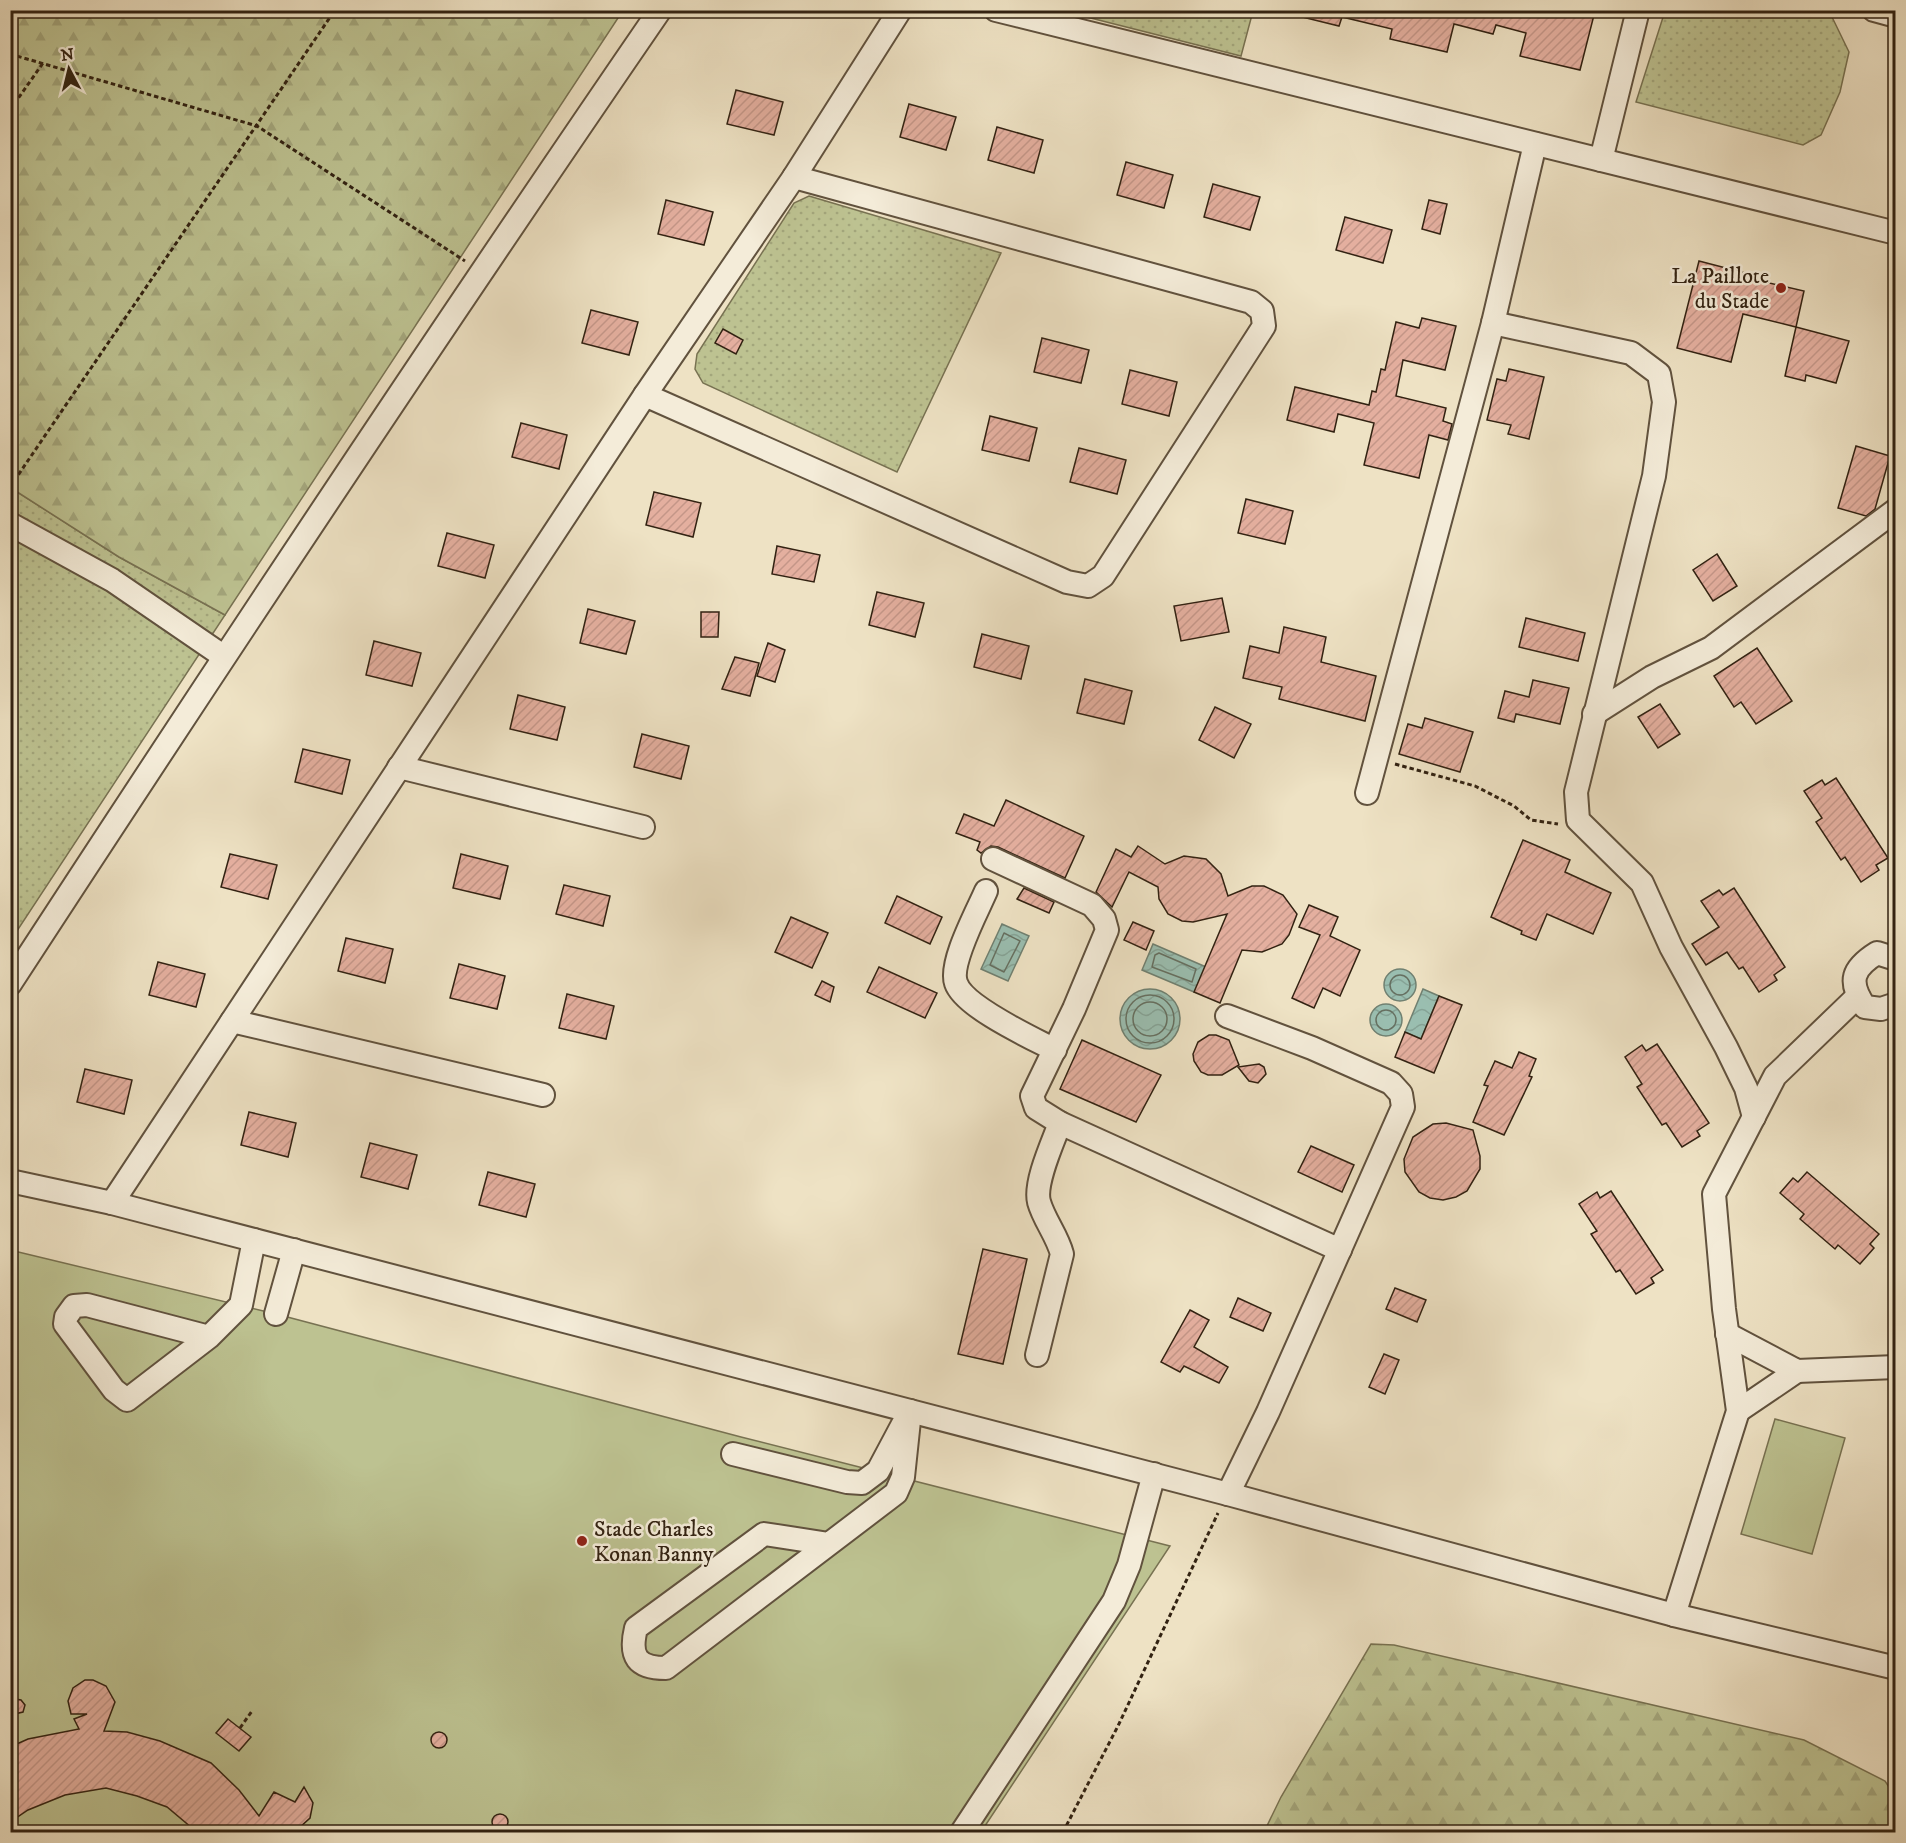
<svg xmlns="http://www.w3.org/2000/svg" width="1906" height="1843" viewBox="0 0 1906 1843" font-family="'IM FELL DW Pica',serif">
<style>
.grass{fill:url(#grass-dots);stroke:#787252;stroke-width:1.5}
.forest{fill:url(#forest-firs);stroke:#787252;stroke-width:1.5}
.garden{fill:#bdc291;stroke:#787252;stroke-width:1.5}
.water{fill:url(#water-waves);stroke:#708071;stroke-width:1.5}
.lines{fill:none;stroke-linecap:round;stroke-linejoin:round}
.shore{stroke:#667061;stroke-width:1.5}
.building{fill:url(#building-hatch);stroke:#322212;stroke-width:1.5}
.minor-casing{stroke:#61523e;stroke-width:26}
.path{stroke:#322212;stroke-width:3;stroke-dasharray:4.5 3;stroke-linecap:butt}
.minor{stroke:#f4ecd9;stroke-width:22}
.poi-dot{fill:#8f2418;stroke:#f4ecd9;stroke-width:2}
.labels{text-anchor:middle;stroke-width:5;stroke-linejoin:round;paint-order:stroke}
.poi-label{font-size:22px;fill:#322212;stroke:#f4ecd9;text-anchor:end}
</style>
<defs>
<pattern id="grass-dots" width="8" height="8" patternUnits="userSpaceOnUse" patternTransform="scale(1.5)"><rect width="8" height="8" fill="#bdc291"/><path d="M2 2h.1M6 6h.1" fill="none" stroke="#a3a67c" stroke-width="1.8" stroke-linecap="round"/></pattern>
<pattern id="forest-firs" width="22" height="20" patternUnits="userSpaceOnUse" patternTransform="scale(1.5)"><rect width="22" height="20" fill="#bdc291"/><path d="M5 1l3.5 6h-7zM16 11l3.5 6h-7z" fill="#a3a67c"/></pattern>
<pattern id="water-waves" width="16" height="10" patternUnits="userSpaceOnUse" patternTransform="scale(1.5)"><rect width="16" height="10" fill="#9abeb0"/><path d="M0 5q4-4 8 0t8 0" fill="none" stroke="#85a396"/></pattern>
<pattern id="building-hatch" width="6" height="6" patternUnits="userSpaceOnUse" patternTransform="scale(1.5)"><rect width="6" height="6" fill="#e4af9f"/><path d="M-1 1l2-2M0 6l6-6M5 7l2-2" fill="none" stroke="#c49688"/></pattern>
</defs>
<rect width="100%" height="100%" fill="#eee2c4"/>
<filter id="stains"><feTurbulence type="fractalNoise" baseFrequency=".00333" numOctaves="4"/><feColorMatrix values="0 0 0 0 .2 0 0 0 0 .09 0 0 0 0 .02 0 0 0 .5 -.17"/></filter>
<radialGradient id="worn" r=".72"><stop offset=".6" stop-color="#630" stop-opacity="0"/><stop offset="1" stop-color="#630" stop-opacity=".3"/></radialGradient>
<!-- grass -->
<g class="grass">
<polygon points="1063,11 1253,11 1241,56"/>
<polygon points="1665,11 1811,10 1832,17 1849,52 1840,92 1821,135 1803,145 1636,102"/>
<polygon points="809,196 1001,253 897,472 703,383 695,369 697,354 794,203"/>
<polygon points="11,488 119,557 225,615 11,940"/>
</g>
<!-- forest -->
<g class="forest">
<polygon points="613,11 620,15 225,615 119,557 11,488 11,11"/>
<polygon points="1371,1644 1394,1645 1804,1740 1885,1781 1895,1796 1895,1832 1264,1832 1281,1797"/>
</g>
<!-- garden -->
<g class="garden">
<polygon points="10,1250 276,1314 741,1437 1170,1546 981,1832 11,1832"/>
<polygon points="1775,1419 1845,1438 1812,1554 1741,1534"/>
</g>
<!-- water -->
<g class="water">
<polygon points="1002,924 1029,936 1008,981 981,969"/>
<polygon points="1153,944 1206,967 1194,992 1142,970"/>
<circle cx="1400" cy="985" r="16"/>
<circle cx="1150" cy="1019" r="30"/>
<polygon points="1423,989 1439,996 1421,1039 1405,1032"/>
<circle cx="1386" cy="1020" r="16"/>
</g>
<g class="lines">
<!-- shore -->
<g class="shore">
<polygon points="1004,933 1020,941 1004,972 990,965"/>
<polygon points="1159,953 1196,969 1192,982 1152,967 1155,955"/>
<circle cx="1400" cy="985" r="10"/>
<circle cx="1150" cy="1019" r="24"/>
<circle cx="1150" cy="1019" r="17"/>
<circle cx="1386" cy="1020" r="10"/>
</g>
</g>
<!-- building -->
<g class="building">
<polygon points="1299,10 1577,10 1594,15 1580,70 1520,56 1526,33 1496,25 1493,34 1454,24 1447,52 1390,39 1392,29 1342,17 1339,26 1298,16"/>
<polygon points="736,90 783,102 774,135 727,124"/>
<polygon points="909,104 956,117 946,150 900,137"/>
<polygon points="997,127 1043,140 1034,173 988,160"/>
<polygon points="1126,162 1173,175 1164,208 1117,195"/>
<polygon points="1213,184 1260,197 1250,230 1204,217"/>
<polygon points="666,200 713,212 704,245 658,234"/>
<polygon points="1429,200 1447,204 1440,234 1422,229"/>
<polygon points="1345,217 1392,230 1383,263 1336,250"/>
<polygon points="1699,261 1753,275 1752,279 1804,291 1796,327 1743,314 1731,362 1677,348"/>
<polygon points="591,310 638,322 629,355 582,343"/>
<polygon points="1422,318 1456,326 1445,370 1403,360 1396,396 1446,408 1443,421 1452,424 1448,440 1429,435 1419,478 1364,465 1374,423 1338,414 1334,432 1287,420 1295,387 1369,405 1372,391 1376,392 1381,369 1385,370 1396,322 1419,328"/>
<polygon points="1796,327 1849,341 1836,383 1806,375 1805,381 1785,376"/>
<polygon points="723,329 743,340 736,354 715,343"/>
<polygon points="1042,338 1089,350 1081,383 1034,372"/>
<polygon points="1509,369 1544,377 1529,439 1508,434 1511,425 1487,420 1497,379 1506,381"/>
<polygon points="1130,370 1177,382 1169,416 1122,404"/>
<polygon points="990,416 1037,428 1029,461 982,450"/>
<polygon points="521,423 567,435 559,469 512,457"/>
<polygon points="1856,446 1890,456 1875,509 1866,516 1838,508"/>
<polygon points="1079,448 1126,460 1117,494 1070,482"/>
<polygon points="654,492 701,503 693,537 646,525"/>
<polygon points="1246,499 1293,511 1285,544 1238,533"/>
<polygon points="447,533 494,545 485,578 438,566"/>
<polygon points="777,546 820,555 814,582 772,574"/>
<polygon points="1717,554 1737,586 1713,601 1693,570"/>
<polygon points="877,592 924,603 915,637 869,625"/>
<polygon points="1222,598 1229,632 1181,641 1174,606"/>
<polygon points="588,609 635,621 626,654 580,643"/>
<polygon points="701,612 719,612 718,637 701,637"/>
<polygon points="1526,618 1585,633 1578,661 1519,647"/>
<polygon points="1284,627 1326,637 1321,662 1376,676 1365,721 1279,699 1282,687 1243,678 1250,646 1279,653"/>
<polygon points="982,634 1029,646 1021,679 974,667"/>
<polygon points="374,641 421,653 412,686 366,675"/>
<polygon points="768,643 785,650 775,682 757,676"/>
<polygon points="1757,648 1792,701 1756,724 1741,702 1734,707 1714,676"/>
<polygon points="735,657 759,663 750,696 722,689"/>
<polygon points="1085,679 1132,691 1124,724 1077,713"/>
<polygon points="1533,680 1569,688 1560,724 1516,714 1514,722 1498,718 1505,691 1529,697"/>
<polygon points="518,695 565,707 557,740 510,729"/>
<polygon points="1660,704 1680,734 1658,748 1638,717"/>
<polygon points="1215,707 1251,724 1234,758 1199,740"/>
<polygon points="1425,718 1473,732 1460,772 1399,754 1408,724 1422,728"/>
<polygon points="642,734 689,746 681,779 634,767"/>
<polygon points="303,749 350,760 342,794 295,782"/>
<polygon points="1836,778 1888,858 1876,865 1879,870 1861,882 1845,857 1841,860 1816,822 1822,818 1804,791 1822,780 1825,785"/>
<polygon points="1006,800 1084,836 1065,878 998,847 991,846 981,853 977,850 980,842 956,833 964,814 994,826"/>
<polygon points="1523,840 1570,860 1565,872 1611,893 1593,934 1547,914 1536,940 1521,934 1522,931 1491,917"/>
<polygon points="1138,846 1165,864 1184,856 1206,859 1221,874 1228,896 1252,886 1264,886 1283,895 1297,914 1289,935 1282,944 1262,952 1242,950 1220,1003 1194,992 1227,914 1193,922 1182,921 1168,914 1159,899 1158,887 1129,872 1112,907 1096,892 1116,849 1131,857"/>
<polygon points="230,854 277,865 268,899 221,887"/>
<polygon points="461,854 508,866 500,899 453,888"/>
<polygon points="564,885 610,896 603,926 556,914"/>
<polygon points="1024,888 1054,902 1049,913 1017,899"/>
<polygon points="1734,888 1785,967 1774,975 1777,980 1759,992 1743,967 1739,969 1727,952 1706,965 1692,944 1719,927 1701,901 1719,890 1723,895"/>
<polygon points="897,896 942,917 930,944 885,923"/>
<polygon points="1309,905 1338,917 1330,936 1360,950 1340,996 1323,988 1314,1008 1292,998 1320,935 1299,927"/>
<polygon points="791,917 828,933 812,968 775,952"/>
<polygon points="1133,922 1154,931 1146,950 1124,940"/>
<polygon points="346,938 393,949 385,983 338,971"/>
<polygon points="158,962 205,974 196,1007 149,995"/>
<polygon points="459,964 505,976 497,1009 450,998"/>
<polygon points="879,967 937,993 925,1018 867,992"/>
<polygon points="822,981 834,987 830,1002 815,995"/>
<polygon points="567,994 614,1006 606,1039 559,1028"/>
<polygon points="1439,996 1462,1005 1434,1073 1395,1057 1405,1032 1421,1039"/>
<polygon points="1209,1035 1216,1035 1229,1040 1239,1065 1222,1075 1208,1075 1201,1072 1194,1061 1193,1054 1198,1042"/>
<polygon points="1082,1040 1161,1075 1136,1122 1060,1089"/>
<polygon points="1657,1044 1709,1123 1697,1131 1700,1136 1682,1147 1666,1123 1662,1125 1637,1087 1642,1084 1625,1057 1642,1045 1646,1051"/>
<polygon points="1519,1052 1536,1059 1529,1076 1532,1077 1504,1135 1473,1122 1488,1086 1484,1085 1495,1061 1512,1068"/>
<polygon points="1259,1064 1264,1067 1266,1074 1258,1083 1249,1081 1238,1067"/>
<polygon points="85,1069 132,1080 124,1114 77,1102"/>
<polygon points="249,1112 296,1123 288,1157 241,1145"/>
<polygon points="1446,1123 1473,1130 1480,1156 1480,1169 1467,1191 1456,1197 1443,1200 1430,1198 1419,1192 1405,1172 1404,1159 1413,1137 1433,1124"/>
<polygon points="370,1143 417,1155 408,1189 361,1177"/>
<polygon points="1311,1146 1354,1165 1342,1192 1298,1172"/>
<polygon points="488,1172 535,1184 526,1217 479,1205"/>
<polygon points="1807,1172 1879,1234 1870,1244 1874,1248 1860,1264 1838,1245 1835,1249 1800,1219 1804,1214 1780,1193 1793,1178 1798,1182"/>
<polygon points="1611,1191 1663,1270 1651,1278 1654,1283 1636,1294 1620,1270 1616,1272 1591,1234 1597,1231 1579,1204 1597,1192 1600,1198"/>
<polygon points="983,1249 1027,1259 1003,1364 958,1354"/>
<polygon points="1395,1288 1426,1300 1417,1322 1386,1309"/>
<polygon points="1238,1298 1271,1313 1263,1331 1230,1317"/>
<polygon points="1190,1310 1209,1320 1194,1347 1228,1367 1219,1383 1184,1366 1180,1372 1161,1362"/>
<polygon points="1384,1354 1399,1360 1385,1394 1369,1387"/>
<polygon points="85,1680 93,1680 106,1686 115,1702 104,1731 127,1732 160,1741 211,1763 239,1790 259,1816 274,1792 295,1802 304,1787 313,1803 310,1818 300,1827 279,1833 198,1833 167,1807 137,1796 106,1788 65,1795 28,1810 10,1822 10,1747 28,1739 79,1729 74,1719 87,1714 71,1714 68,1701 73,1688"/>
<polygon points="10,1698 21,1700 25,1705 23,1712 10,1715"/>
<polygon points="228,1719 251,1737 239,1751 216,1733"/>
<circle cx="439" cy="1740" r="8"/>
<circle cx="500" cy="1822" r="8"/>
</g>
<g class="lines">
<defs>
<g id="minor">
<polyline points="996,10 1896,233"/>
<polyline points="1874,10 1896,16"/>
<polyline points="1601,160 1638,10"/>
<polyline points="1493,323 1631,353 1659,374 1664,402 1654,476 1576,792 1578,820 1642,883 1671,947 1726,1047 1746,1088 1754,1117"/>
<polyline points="645,395 1067,582 1088,586 1103,576 1264,326 1262,311 1251,302 794,177"/>
<polyline points="10,524 112,580 223,656"/>
<polyline points="1594,714 1652,677 1711,648 1896,510"/>
<polyline points="399,767 643,827"/>
<polyline points="1367,793 1493,323 1535,144"/>
<polyline points="993,859 1092,905 1104,919 1107,930 1074,1009 1032,1096 1036,1108 1060,1123 1340,1250"/>
<path d="M986,891C977,912 949,963 956,983C964,1007 1032,1038 1055,1050"/>
<path d="M1896,959L1877,953C1853,968 1847,981 1865,1007L1881,1009L1896,1004"/>
<path d="M10,984C223,657 439,332 660,10"/>
<polyline points="1227,1016 1312,1048 1391,1083 1401,1094 1403,1107 1268,1412 1228,1494"/>
<polyline points="232,1021 543,1095"/>
<polyline points="10,1181 112,1203 1228,1494 1674,1615 1896,1668"/>
<polyline points="112,1203 645,395 794,177 900,10"/>
<polyline points="276,1314 294,1250"/>
<polyline points="1727,1334 1797,1371 1896,1367"/>
<polyline points="209,1337 87,1305 74,1306 66,1317 65,1324 114,1390 127,1400 209,1337 241,1305 254,1240"/>
<path d="M1037,1355L1062,1254C1057,1235 1044,1220 1039,1202C1034,1183 1053,1142 1060,1123"/>
<polyline points="1738,1411 1797,1371"/>
<polyline points="733,1454 847,1482 862,1483 878,1471 903,1424"/>
<path d="M829,1544L764,1534L636,1628C629,1657 637,1668 666,1668L896,1493L903,1477L910,1411"/>
<polyline points="1674,1615 1738,1411 1724,1309 1714,1194 1775,1076 1858,996"/>
<polyline points="962,1832 1114,1601 1129,1565 1154,1474"/>
</g>
</defs>
<!-- minor casing -->
<use href="#minor" class="minor-casing"/>
<!-- path -->
<g class="path">
<polyline points="10,54 257,126 465,261"/>
<polyline points="10,110 43,63"/>
<polyline points="10,487 335,10"/>
<polyline points="1395,764 1475,786 1514,806 1531,820 1558,824"/>
<polyline points="240,1728 252,1711"/>
<polyline points="1063,1832 1118,1726 1218,1513"/>
</g>
<!-- minor -->
<use href="#minor" class="minor"/>
</g>
<!-- markers -->
<g class="poi-dot">
<circle cx="1781" cy="288" r="6"/>
<circle cx="582" cy="1541" r="6"/>
</g>
<g class="labels">
<!-- poi labels -->
<g class="poi-label">
<text x="1769" y="283">La Paillote<tspan x="1769" dy="25">du Stade</tspan></text>
<text x="594" y="1536" text-anchor="start">Stade Charles<tspan x="594" dy="25">Konan Banny</tspan></text>
</g>
</g>
<!-- margin -->
<rect width="1906" height="1843" fill="none" stroke="#eee2c4" stroke-width="36"/>
<rect x="12" y="12" width="1882" height="1819" fill="none" stroke="#322212" stroke-width="3"/>
<rect x="18" y="18" width="1870" height="1807" fill="none" stroke="#322212" stroke-width="1.5"/>
<!-- north arrow -->
<g transform="translate(69 69) rotate(353)" stroke="#f4ecd9" stroke-width="4.5" paint-order="stroke">
<path d="M0-4.5L10 22L0 15L-10 22Z" fill="#322212"/>
<text y="-9" font-size="16" font-weight="bold" text-anchor="middle" fill="#322212">N</text>
</g>
<rect width="100%" height="100%" filter="url(#stains)"/>
<rect width="100%" height="100%" fill="url(#worn)"/>
</svg>
